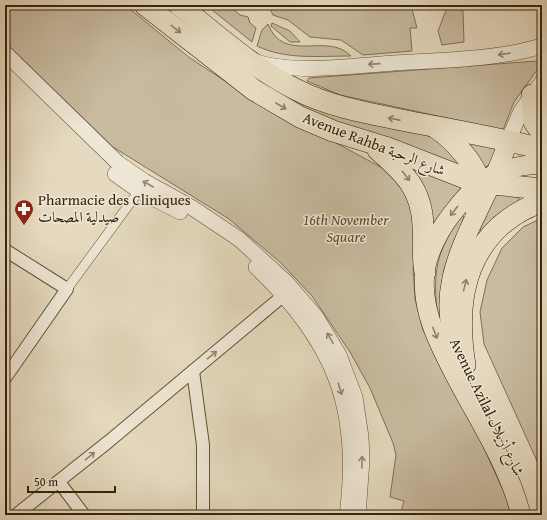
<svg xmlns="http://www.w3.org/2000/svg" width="547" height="520" viewBox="0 0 547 520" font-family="'Gentium Book Plus',Amiri,serif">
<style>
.green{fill:#c8bba0;stroke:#807054}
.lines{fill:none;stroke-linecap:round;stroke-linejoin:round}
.pedestrian-casing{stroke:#635236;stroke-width:10}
.minor-casing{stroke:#635236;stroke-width:14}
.tertiary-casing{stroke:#635236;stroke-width:16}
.primary-casing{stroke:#382409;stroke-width:20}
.trunk-casing{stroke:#382409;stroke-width:22}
.pedestrian{stroke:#eee7d5;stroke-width:9}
.minor{stroke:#eee7d5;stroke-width:12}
.tertiary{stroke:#eee7d5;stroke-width:15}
.primary{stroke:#e5dabf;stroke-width:19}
.trunk{stroke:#e5dabf;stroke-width:21}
.oneway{stroke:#8e7f64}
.oneway2{stroke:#93866f}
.labels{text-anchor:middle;stroke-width:3;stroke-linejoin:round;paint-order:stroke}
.street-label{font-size:15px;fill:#382409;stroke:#eee7d5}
.poi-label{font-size:15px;fill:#382409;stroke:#eee7d5;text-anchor:start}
.park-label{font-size:15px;font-style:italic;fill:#5c4a2f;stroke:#eee7d5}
</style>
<rect width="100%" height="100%" fill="#e5dabf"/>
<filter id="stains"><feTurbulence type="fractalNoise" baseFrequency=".005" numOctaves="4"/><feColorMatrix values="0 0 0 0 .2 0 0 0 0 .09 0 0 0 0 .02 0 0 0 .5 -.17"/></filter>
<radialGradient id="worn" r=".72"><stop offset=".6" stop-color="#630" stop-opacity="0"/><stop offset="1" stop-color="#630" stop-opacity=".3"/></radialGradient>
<!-- green -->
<g class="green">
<polygon points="5,5 125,5 190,58 237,89 386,170 408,193 417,234 413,268 415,299 423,330 479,437 506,497 511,515 400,515 404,501 390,497 396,455 393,443 370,388 350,352 312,296 281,263 229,219 113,147 5,42"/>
<polygon points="158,5 163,5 238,63 431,137 442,142 464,169 353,130 304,108 261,84"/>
<polygon points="206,5 228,5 240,15 248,17 250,23 256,28 252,42"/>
<polygon points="268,5 411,5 417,28 410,28 412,51 363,55 341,40 310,37 288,20 273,15"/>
<polygon points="448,5 463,11 464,42 442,45 438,31"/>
<polygon points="272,23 290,31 300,42 290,42 271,26"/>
<path d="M268,24C284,65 327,31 351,56C320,56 286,60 257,46L262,30Z"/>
<polygon points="537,61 539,62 540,66 514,102 503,130 340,95 307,81 309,78"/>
<polygon points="464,142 503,146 489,165 484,168"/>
<polygon points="406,166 466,183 430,243"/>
<polygon points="494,193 518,195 520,204 481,231 480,229"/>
<path d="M462,215L464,217L444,269L441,288L442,316L438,317C432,273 436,251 462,215Z"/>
<polygon points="542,218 542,472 484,344 480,312 487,280 502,248 523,227"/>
</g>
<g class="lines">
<defs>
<polyline id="pedestrian" points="67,289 139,191"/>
<g id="minor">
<polyline points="5,250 67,289 5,378"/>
<polyline points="193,371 203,445 203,515"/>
<polyline points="59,482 84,515"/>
<polyline points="16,515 108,442 284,295"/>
</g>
<g id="tertiary">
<polyline points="5,53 118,163 144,181 191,207 239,239 286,282 316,317 339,355 355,397 361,437 362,460 358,515"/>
<path d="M257,62C294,74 355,66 394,63C443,60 495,60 542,46"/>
<polyline points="508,141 521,111 542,82"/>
<polyline points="115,174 139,191 180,212"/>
<path d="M256,267C334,341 361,408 347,515"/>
</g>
<g id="primary">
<path d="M461,356C422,279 487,212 508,141"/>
<path d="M521,515C509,467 481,424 458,381C441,348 420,311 425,272C428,250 441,227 455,210C481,177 499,166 542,164"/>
</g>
<g id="trunk">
<polyline points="145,5 254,90 300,117 333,131 388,148 465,178 492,184 542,189"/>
<path d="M179,5C217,35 254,69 297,90C333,108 372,114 411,122C455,130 499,138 542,149"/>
<polyline points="532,95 534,122 542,133"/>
<path d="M436,128C452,138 478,166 480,185C481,194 478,204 476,213"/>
<path d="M378,150C404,173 422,189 423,226C424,241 422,256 425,272"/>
<path d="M465,365C457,315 460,263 500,226C512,216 526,206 542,203"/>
</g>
</defs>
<!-- pedestrian casing -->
<use href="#pedestrian" class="pedestrian-casing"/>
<!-- minor casing -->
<use href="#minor" class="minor-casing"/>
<!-- tertiary casing -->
<use href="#tertiary" class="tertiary-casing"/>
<!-- primary casing -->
<use href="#primary" class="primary-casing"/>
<!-- trunk casing -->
<use href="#trunk" class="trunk-casing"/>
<!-- pedestrian -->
<use href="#pedestrian" class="pedestrian"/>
<!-- minor -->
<use href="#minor" class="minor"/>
<!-- tertiary -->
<use href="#tertiary" class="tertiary"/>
<!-- primary -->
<use href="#primary" class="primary"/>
<!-- trunk -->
<use href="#trunk" class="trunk"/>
</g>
<!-- one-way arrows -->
<defs><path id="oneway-shaft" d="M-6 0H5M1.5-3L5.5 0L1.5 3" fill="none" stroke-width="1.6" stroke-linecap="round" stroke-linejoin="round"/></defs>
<g class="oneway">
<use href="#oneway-shaft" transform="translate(176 29) rotate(38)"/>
<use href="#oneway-shaft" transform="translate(281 106) rotate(30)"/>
<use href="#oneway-shaft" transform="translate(394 119) rotate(-169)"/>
<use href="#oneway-shaft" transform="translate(406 176) rotate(51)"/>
<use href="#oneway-shaft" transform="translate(454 211) rotate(128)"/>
<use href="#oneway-shaft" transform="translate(465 285) rotate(-76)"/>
<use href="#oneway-shaft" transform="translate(435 333) rotate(69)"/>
</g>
<g class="oneway2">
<use href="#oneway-shaft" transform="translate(504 54) rotate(172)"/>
<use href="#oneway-shaft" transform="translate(374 64) rotate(176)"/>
<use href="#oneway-shaft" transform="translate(148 184) rotate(-150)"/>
<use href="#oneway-shaft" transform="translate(330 338) rotate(-120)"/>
<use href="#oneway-shaft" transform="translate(212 355) rotate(-39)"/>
<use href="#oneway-shaft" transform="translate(340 389) rotate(73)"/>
<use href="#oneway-shaft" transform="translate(90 456) rotate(-39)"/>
<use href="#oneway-shaft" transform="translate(362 462) rotate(-89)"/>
</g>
<!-- icons -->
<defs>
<symbol id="pharmacy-pin" viewBox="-11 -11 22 30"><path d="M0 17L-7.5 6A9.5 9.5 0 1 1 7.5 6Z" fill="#8f2418" stroke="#eee7d5"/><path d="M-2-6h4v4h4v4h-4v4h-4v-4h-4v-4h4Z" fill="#fff"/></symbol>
</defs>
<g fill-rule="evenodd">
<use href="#pharmacy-pin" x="13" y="198" width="22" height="30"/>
</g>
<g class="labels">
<!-- street labels -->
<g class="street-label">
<text transform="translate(374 144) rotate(21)" y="5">Avenue Rahba شارع الرحبة</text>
<text transform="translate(487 407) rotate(64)" y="5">Avenue Azilal شارع أزيلال</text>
</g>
<!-- poi labels -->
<g class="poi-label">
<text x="38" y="205">Pharmacie des Cliniques<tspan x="38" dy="17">صيدلية المصحات</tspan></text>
</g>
<!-- park labels -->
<g class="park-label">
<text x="346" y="225">16th November<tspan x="346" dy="17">Square</tspan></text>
</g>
</g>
<!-- margin -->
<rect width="547" height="520" fill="none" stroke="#e5dabf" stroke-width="20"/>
<rect x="6" y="6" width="535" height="508" fill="none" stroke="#382409" stroke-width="2"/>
<rect x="10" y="10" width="527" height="500" fill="none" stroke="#382409"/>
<!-- scale -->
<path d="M28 486v6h87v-6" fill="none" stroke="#382409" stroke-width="2"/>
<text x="34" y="486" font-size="12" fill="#382409" stroke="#eee7d5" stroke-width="3" paint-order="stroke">50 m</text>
<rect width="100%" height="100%" filter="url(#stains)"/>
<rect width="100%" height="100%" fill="url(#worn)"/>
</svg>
